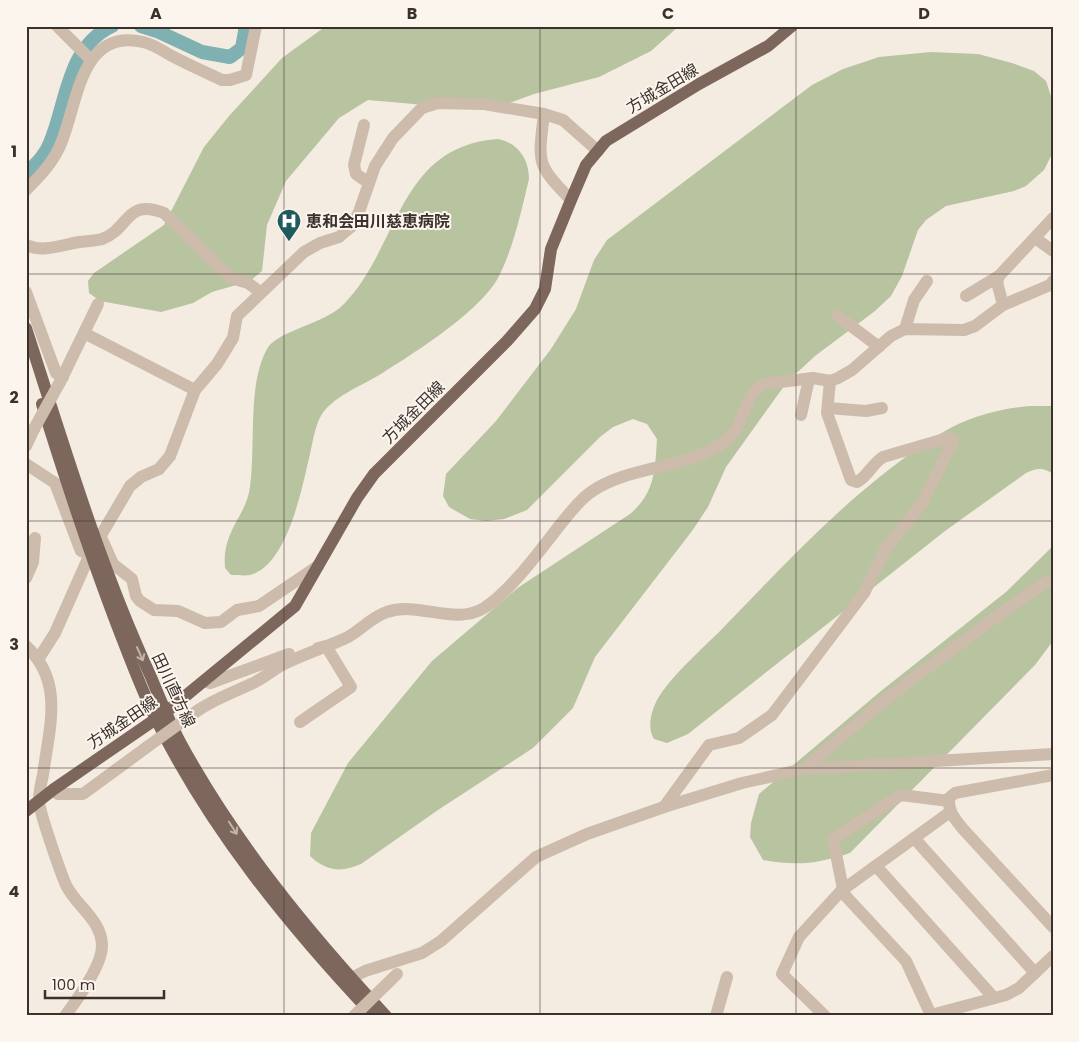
<svg xmlns="http://www.w3.org/2000/svg" width="1079" height="1042" viewBox="0 0 1079 1042" font-family="Poppins,'Noto Sans JP',sans-serif">
<style>
.green{fill:#b8c4a0}
.lines{fill:none;stroke-linecap:round;stroke-linejoin:round}
.river{stroke:#7fb0b2;stroke-width:14}
.minor{stroke:#cdbbac;stroke-width:12}
.major{stroke:#7d675c;stroke-width:12}
.minor-bridge{stroke:#cdbbac;stroke-width:12}
.oneway{stroke:#c2b5ac}
.grid{fill:none;stroke:#3b302b;stroke-width:1;stroke-opacity:0.55}
.labels{text-anchor:middle;stroke-width:4;stroke-linejoin:round;paint-order:stroke}
.street-label{font-size:16px;fill:#3b302b;stroke:#fbf5ee}
.poi-label{font-size:16px;font-weight:bold;fill:#3b302b;stroke:#fbf5ee;text-anchor:start}
.neatline{fill:none;stroke:#3b302b;stroke-width:2}
.grid-label{font-size:16px;text-anchor:middle;font-weight:bold;fill:#3b302b}
</style>
<rect width="100%" height="100%" fill="#f4ebe1"/>
<!-- green -->
<g class="green">
<polygon points="326,26 679,26 651,51 599,77 534,94 496,108 482,110 368,100 339,118 286,181 267,225 262,271 250,281 212,292 193,303 161,312 100,301 89,293 88,281 94,273 164,225 204,147 229,116 282,58"/>
<path d="M931,52L978,54L1012,63L1034,71L1046,81L1053,102V152L1044,170L1026,186L1014,191L946,206L926,220L918,230L902,276L891,296L875,311L815,356L787,382L726,467L708,507L692,531L595,657L573,708L533,748L438,810L361,864C341,873 326,871 310,856L311,833L348,763L432,661L519,587L630,514C655,493 655,470 657,439L647,424L633,419L613,427L600,437L527,510L504,519L486,521L470,519L449,507L443,496L446,474L496,421L551,349L576,309L594,260L607,240L812,85L843,69L879,57Z"/>
<path d="M498,139C518,143 529,159 529,179C521,212 514,246 499,276C482,310 416,352 384,372C364,385 335,395 322,414C315,425 313,441 310,454C302,487 288,565 250,575C245,576 237,575 231,575L225,568C222,530 246,517 250,487C256,446 247,385 267,349C276,331 325,324 344,304C400,246 398,146 498,139Z"/>
<path d="M1029,406H1053V474C1043,467 1037,468 1026,473L945,531L688,734L667,743L654,739C647,728 651,712 657,700C670,677 702,649 721,630C789,560 856,486 940,434C967,417 997,409 1029,406Z"/>
<path d="M1053,546V641L1035,665L850,853C816,864 798,866 763,860L750,837L751,823L759,794L881,691L1006,592Z"/>
</g>
<g class="lines">
<!-- river -->
<g class="river">
<polyline points="141,26 157,31 202,52 230,57 242,48 246,26"/>
<path d="M26,174C36,164 45,156 50,143C67,103 67,47 112,26"/>
</g>
<!-- minor -->
<g class="minor">
<polyline points="57,26 90,59"/>
<path d="M544,114C538,163 536,164 571,200"/>
<polyline points="364,125 354,165 356,174 369,183"/>
<path d="M26,190C39,177 51,165 59,148C78,108 78,27 143,42C152,44 162,50 170,55C187,64 205,72 222,80H230L246,75L256,26"/>
<polyline points="1035,238 1053,251"/>
<path d="M26,245C44,253 61,245 79,242C86,241 95,241 102,239C130,229 125,198 164,213L231,278L248,283L260,292"/>
<polyline points="26,292 56,373 63,377"/>
<polyline points="966,296 999,276"/>
<polyline points="1003,305 997,282 999,276 1053,218"/>
<polyline points="838,316 879,347"/>
<polyline points="905,329 914,300 927,281"/>
<polyline points="84,333 195,390"/>
<polyline points="60,382 98,304"/>
<polyline points="828,408 866,411 882,408"/>
<polyline points="801,415 809,379"/>
<polyline points="26,446 34,429"/>
<polyline points="26,464 55,483 81,551 90,554"/>
<polyline points="100,535 113,564 132,579 136,596 140,601 154,610 178,611 205,623 221,622 237,610 259,606 318,566"/>
<polyline points="26,578 33,562 35,538"/>
<path d="M26,646C65,682 49,728 43,775C41,783 39,793 39,801C39,811 61,874 66,885C76,906 102,920 102,946C102,966 77,1000 65,1016"/>
<polyline points="39,658 55,633 90,554 130,486 141,477 159,469 170,456 195,390 217,364 233,338 237,316 304,252 320,243 339,237 352,226 359,212 375,166 393,138 422,108 438,103 484,104 544,114 563,120 598,151"/>
<polyline points="204,681 210,683 289,654"/>
<path d="M197,711C214,699 232,693 251,684C261,680 270,672 280,666C301,655 324,648 346,638C360,631 371,617 387,612C418,601 455,626 484,608C510,592 541,549 560,525C570,513 579,500 591,492C631,464 691,470 728,439C745,424 744,393 764,384L813,378L830,381L838,378L852,370L891,336L905,329L964,330L975,326L1003,305L1050,285L1053,281"/>
<polyline points="300,722 351,687 326,646 318,648"/>
<polyline points="804,769 886,699 993,619 1043,584 1053,579"/>
<path d="M1053,775L955,793L949,798C948,812 955,819 963,829L1053,927"/>
<polyline points="53,790 58,794 83,794 147,747"/>
<path d="M664,807L709,745L739,738L772,715L864,593L886,548L921,505L952,444V439L948,438L883,457C872,464 868,476 857,482L851,480L827,413L830,381"/>
<polyline points="914,838 1035,973"/>
<polyline points="876,866 994,998"/>
<polyline points="843,889 833,839 901,795 949,801"/>
<polyline points="841,891 906,961 931,1015 1006,995 1019,988 1053,956"/>
<polyline points="344,982 365,971 422,953 441,941 536,857 587,834 664,807 742,783 804,769 1053,754"/>
<polyline points="716,1016 727,977"/>
<polyline points="825,1016 782,974 799,937 841,891 950,812"/>
</g>
<!-- major -->
<g class="major">
<path d="M26,328C64,446 99,564 151,677C160,699 169,721 180,742C235,843 308,932 386,1016"/>
<path d="M42,404C65,478 89,552 117,625C129,656 141,689 156,719C210,829 290,927 374,1016"/>
<polyline points="26,811 54,789 166,712 295,606 357,498 374,474 507,341 535,309 545,289 551,249 571,200 586,165 606,141 699,84 768,46 792,26"/>
</g>
<!-- minor-bridge -->
<g class="minor-bridge">
<polyline points="34,429 60,382"/>
<polyline points="147,747 197,711"/>
<polyline points="354,1016 397,974"/>
</g>
</g>
<!-- one-way arrows -->
<defs><path id="oneway-shaft" d="M-6 0H5M1.5-3L5.5 0L1.5 3" fill="none" stroke-width="1.6" stroke-linecap="round" stroke-linejoin="round" transform="scale(1.25)"/></defs>
<g class="oneway">
<use href="#oneway-shaft" transform="translate(140 654) rotate(66)"/>
<use href="#oneway-shaft" transform="translate(233 828) rotate(57)"/>
</g>
<!-- grid -->
<path class="grid" d="M284,26V1016M540,26V1016M796,26V1016M26,274H1053M26,521H1053M26,768H1053"/>
<!-- icons -->
<defs>
<symbol id="hospital-pin" viewBox="-11 -11 22 30"><path d="M0 17L-7.5 6A9.5 9.5 0 1 1 7.5 6Z" fill="#1f5a5e" stroke="#fbf5ee"/><path d="M-5-5h3v3.5h4V-5h3V5h-3V1.5h-4V5h-3Z" fill="#fff"/></symbol>
</defs>
<g fill-rule="evenodd">
<use href="#hospital-pin" x="275" y="207" width="28" height="38"/>
</g>
<g class="labels">
<!-- street labels -->
<g class="street-label">
<text transform="translate(662 88) rotate(-31)" y="6">方城金田線</text>
<text transform="translate(413 412) rotate(-45)" y="6">方城金田線</text>
<text transform="translate(174 690) rotate(65)" y="6">田川直方線</text>
<text transform="translate(122 722) rotate(-34)" y="6">方城金田線</text>
</g>
<!-- poi labels -->
<g class="poi-label">
<text x="306" y="227">恵和会田川慈恵病院</text>
</g>
</g>
<!-- border -->
<rect width="1079" height="1042" fill="none" stroke="#fbf5ee" stroke-width="55"/>
<!-- scale -->
<path d="M45 990v8h119v-8" fill="none" stroke="#3b302b" stroke-width="2.5"/>
<text x="52" y="990" font-size="15" fill="#3b302b" stroke="#fbf5ee" stroke-width="4" paint-order="stroke">100 m</text>
<rect x="28" y="28" width="1024" height="986" class="neatline"/>
<g class="grid-label">
<text x="156" y="19">A</text>
<text x="412" y="19">B</text>
<text x="668" y="19">C</text>
<text x="924" y="19">D</text>
<text x="14" y="157">1</text>
<text x="14" y="403">2</text>
<text x="14" y="650">3</text>
<text x="14" y="897">4</text>
</g>
</svg>
